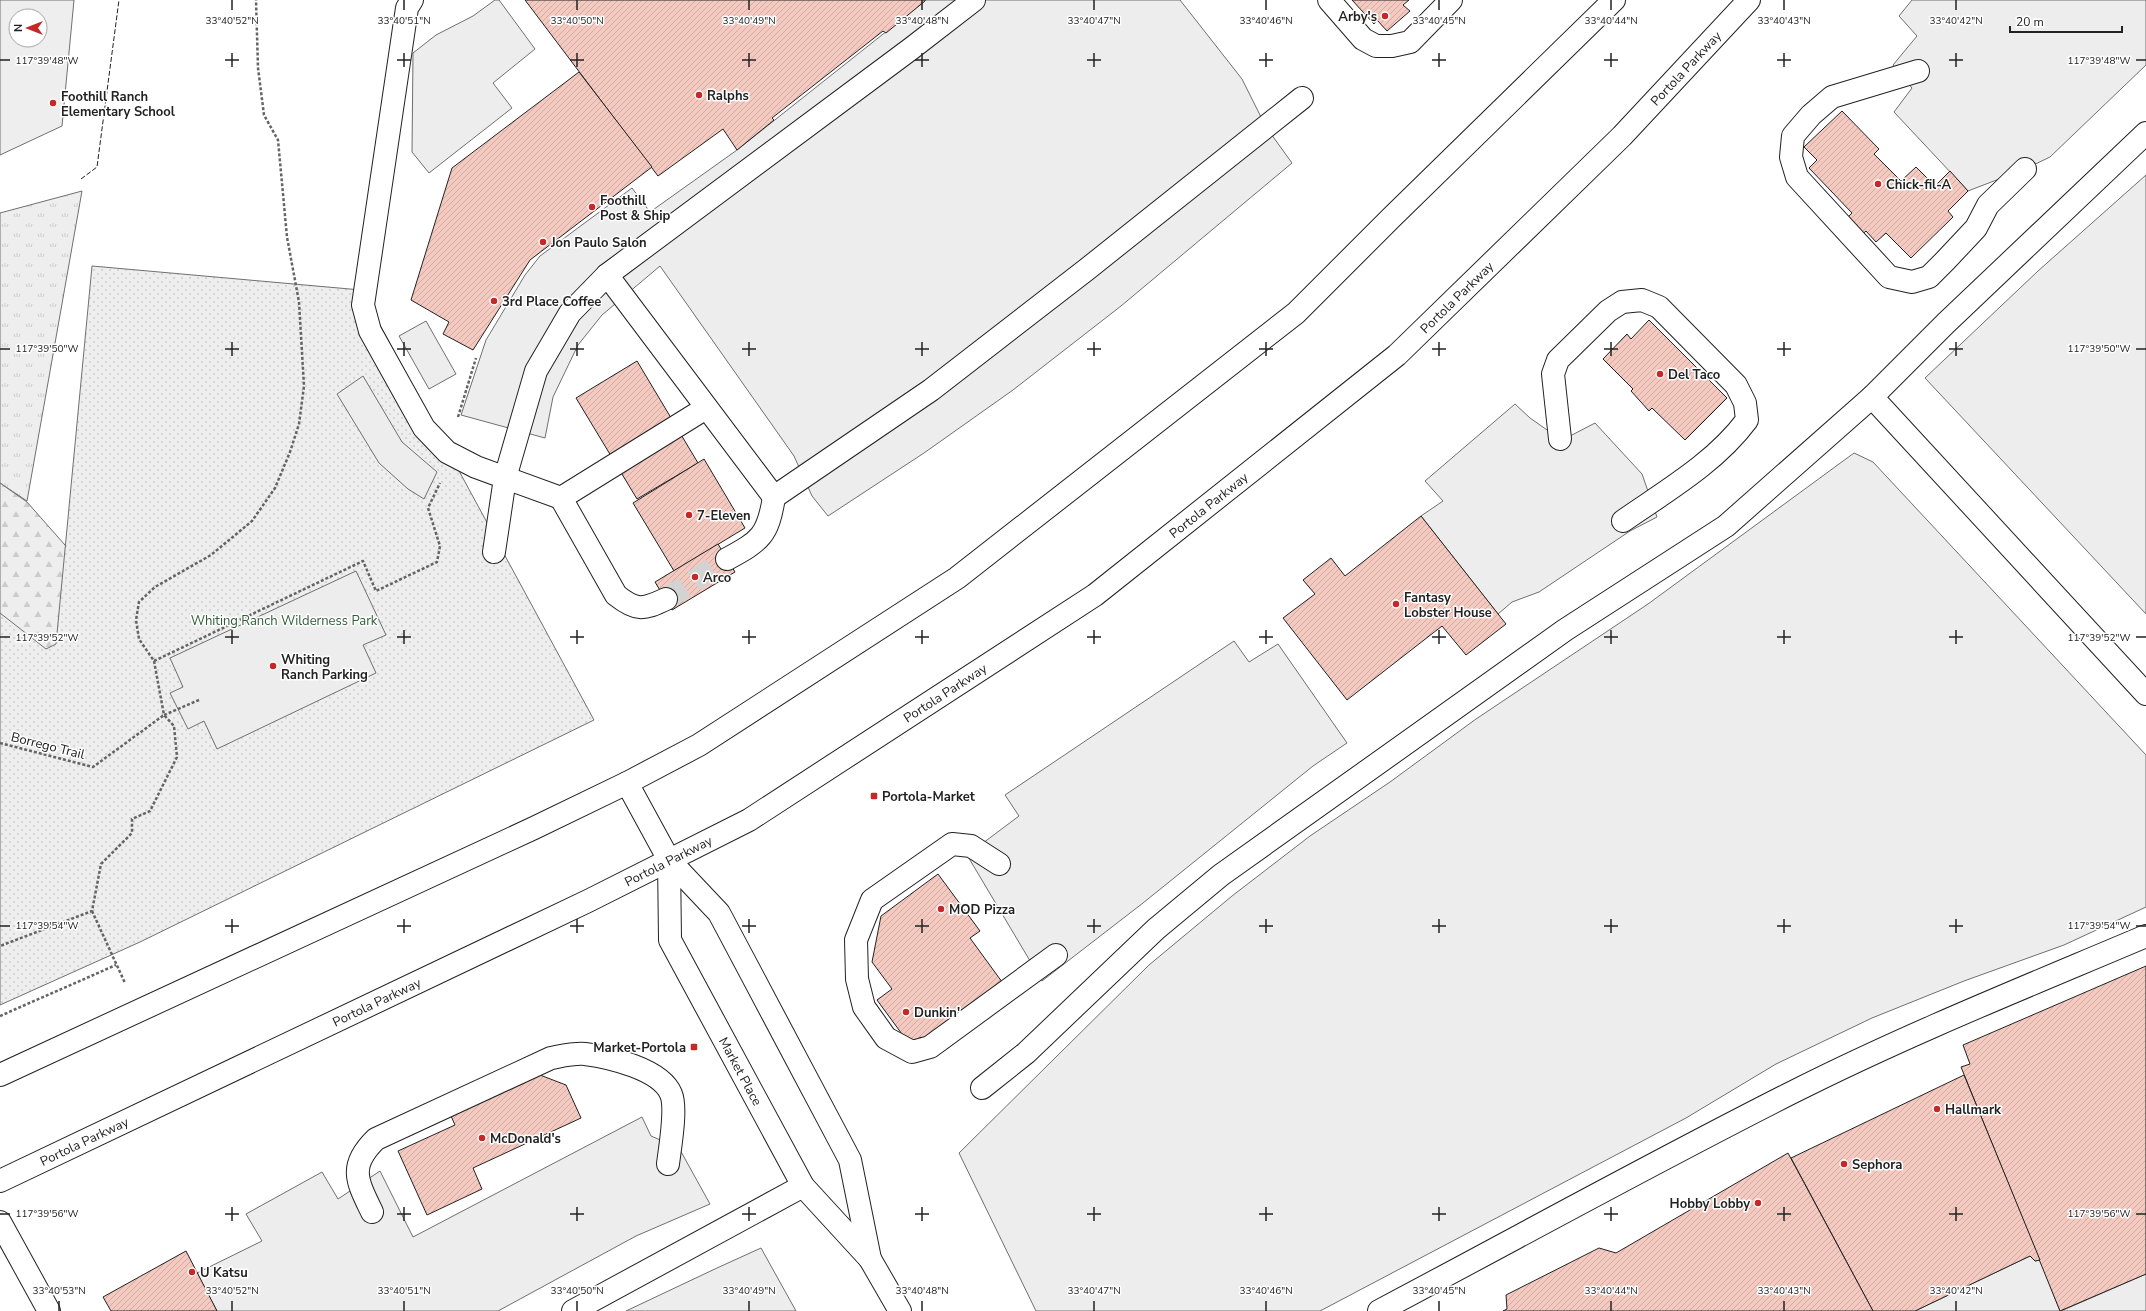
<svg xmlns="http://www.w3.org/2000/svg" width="2146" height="1311" viewBox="0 0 2146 1311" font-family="'Nunito Sans',sans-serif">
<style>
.grass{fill:url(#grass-tufts);stroke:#6f6f6f}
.forest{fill:url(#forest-firs);stroke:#6f6f6f}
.park{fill:url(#park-dots);stroke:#6f6f6f}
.pitch{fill:#eee;stroke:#6f6f6f;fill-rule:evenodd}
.parking{fill:#ededed;stroke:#6f6f6f}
.building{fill:url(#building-hatch);stroke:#222}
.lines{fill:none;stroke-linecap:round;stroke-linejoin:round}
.minor-tunnel{stroke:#d3d3d3;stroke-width:22;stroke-dasharray:22 11;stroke-linecap:butt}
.minor-casing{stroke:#222;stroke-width:24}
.major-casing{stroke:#222;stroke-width:24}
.path{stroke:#646464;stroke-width:2.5;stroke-dasharray:3 2;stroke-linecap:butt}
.minor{stroke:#fff;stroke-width:22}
.major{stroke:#fff;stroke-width:22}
.fence{stroke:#222;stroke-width:1;stroke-dasharray:5 2;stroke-linecap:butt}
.ticks{fill:none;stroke:#222;stroke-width:1.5}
.poi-dot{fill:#c62828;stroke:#fff;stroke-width:1.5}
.labels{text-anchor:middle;stroke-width:3;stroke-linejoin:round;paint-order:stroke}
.poi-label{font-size:13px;font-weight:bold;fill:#222;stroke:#fff;text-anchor:start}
.street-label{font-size:13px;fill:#222;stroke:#fff}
.park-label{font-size:13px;fill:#2f5e38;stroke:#fff}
.ticks-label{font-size:10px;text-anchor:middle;fill:#222;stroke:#fff;stroke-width:3;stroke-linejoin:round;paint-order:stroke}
</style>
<defs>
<pattern id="grass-tufts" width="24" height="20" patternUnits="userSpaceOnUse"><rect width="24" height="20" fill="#eee"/><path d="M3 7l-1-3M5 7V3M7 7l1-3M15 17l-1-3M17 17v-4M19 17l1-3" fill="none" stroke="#ccc"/></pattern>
<pattern id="forest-firs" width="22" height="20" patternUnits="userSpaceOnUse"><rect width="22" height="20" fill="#eee"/><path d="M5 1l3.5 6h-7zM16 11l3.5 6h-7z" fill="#ccc"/></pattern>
<pattern id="park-dots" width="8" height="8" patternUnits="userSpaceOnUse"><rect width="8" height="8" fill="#eee"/><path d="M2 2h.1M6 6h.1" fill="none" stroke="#ccc" stroke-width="1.8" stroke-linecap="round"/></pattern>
<pattern id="building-hatch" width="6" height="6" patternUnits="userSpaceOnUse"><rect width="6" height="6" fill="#f3c9c0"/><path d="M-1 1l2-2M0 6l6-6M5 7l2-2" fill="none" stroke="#d0aca5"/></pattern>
</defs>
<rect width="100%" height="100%" fill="#fff"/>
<!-- grass -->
<polygon class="grass" points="82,191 27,501 0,483 0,213"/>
<!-- forest -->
<polygon class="forest" points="0,483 27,502 118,605 0,1002"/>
<!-- park -->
<polygon class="park" points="92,266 361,290 594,720 140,942 0,1005 0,613 46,649 56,644"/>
<!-- pitch -->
<path class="pitch" d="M0,0H74L62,126L0,155ZM16,16H40V40H16Z"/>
<!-- parking -->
<g class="parking">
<polygon points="495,0 499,0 535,49 493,83 512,108 429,173 412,152 413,53 436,35 473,16"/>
<polygon points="926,0 1180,0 1242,79 1266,127 1292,163 1121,306 1013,390 924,453 828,516 812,496 794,456 660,266 602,315 578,345 553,397 545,438 461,415 486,340 525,275 540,256 632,188 650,212 737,150"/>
<polygon points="1912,0 2146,0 2146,65 2050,157 2025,169 1968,191 1894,112 1912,88 1893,65 1917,36 1899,16"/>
<polygon points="2146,175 2146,614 1925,378 2038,271"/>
<polygon points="426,321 456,374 429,389 399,336"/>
<polygon points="363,376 402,442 437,472 424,499 408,489 379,463 337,394"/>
<polygon points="1515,404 1530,418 1560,439 1572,435 1595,423 1642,474 1657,517 1630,531 1539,592 1512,602 1498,614 1421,516 1443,501 1425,481"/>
<polygon points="1854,453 1873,462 2146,755 2146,907 2064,945 1964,981 1872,1018 1776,1064 1686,1118 1320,1311 1036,1311 959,1153 1149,965 1232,896 1310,836 1390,782 1476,719 1648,604"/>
<polygon points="356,571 386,635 363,645 376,673 217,749 204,721 188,729 170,693 183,687 170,658"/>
<polygon points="1234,641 1249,662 1278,644 1347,743 1313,766 1143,903 1042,981 967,855 1019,816 1005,795"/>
<polygon points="642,1117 651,1136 679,1148 710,1204 636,1236 498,1311 217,1311 197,1273 262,1241 246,1214 322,1172 338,1199 380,1171 413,1237"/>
<polygon points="761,1248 796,1311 626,1311 717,1268"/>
<polygon points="2030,1256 2035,1261 2040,1260 2060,1311 1915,1311"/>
<polygon points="2146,1274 2146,1311 2061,1311"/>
</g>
<!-- building -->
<g class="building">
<polygon points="525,0 925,0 925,1 886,33 883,31 772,118 774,120 737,150 723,129 658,176"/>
<polygon points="1352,0 1409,0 1403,5 1410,11 1387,31 1377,20 1374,24"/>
<polygon points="579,72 652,167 530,260 473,350 443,334 449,322 411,300 452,168"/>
<polygon points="1842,111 1879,149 1874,154 1901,181 1916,167 1935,186 1950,171 1968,191 1948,211 1953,217 1911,258 1886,233 1876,242 1866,231 1858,238 1843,222 1852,213 1809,168 1817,160 1804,147"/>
<polygon points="1649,320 1727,398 1685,440 1652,408 1649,411 1631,391 1633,389 1603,359 1627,334 1631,339"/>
<polygon points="637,361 698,463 637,499 576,398"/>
<polygon points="704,459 745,528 674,571 633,503"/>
<polygon points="1421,516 1506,624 1466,655 1442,626 1347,700 1283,618 1315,594 1303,580 1331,558 1345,576"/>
<polygon points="718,544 735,572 672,610 655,582"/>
<polygon points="938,874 980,931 970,938 1005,986 926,1044 921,1037 910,1045 877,1000 892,989 872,962 881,916"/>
<polygon points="2146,966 2146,1274 2060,1311 1961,1067 1970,1064 1963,1045"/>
<polygon points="540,1075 566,1085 581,1118 473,1168 482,1189 427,1215 398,1151 455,1125 451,1116"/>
<polygon points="1964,1075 2040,1260 2035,1261 2030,1256 1915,1311 1873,1311 1791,1158"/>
<polygon points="1788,1153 1873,1311 1503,1311 1507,1309 1506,1295 1599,1248 1616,1253"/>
<polygon points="186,1251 217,1311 111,1311 103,1297"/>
</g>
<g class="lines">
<!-- minor-tunnel -->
<polyline class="minor-tunnel" points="666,599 727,559"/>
<defs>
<g id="minor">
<polyline points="412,0 407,8 363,305 370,331 424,428 447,452 476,467 561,498 706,408"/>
<polyline points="1329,0 1363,39 1376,46 1392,46 1410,42 1451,0"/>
<polyline points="1918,71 1832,97 1811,115 1793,136 1791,157 1797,177 1889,277 1912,282 1929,277 1945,261 1976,228 1988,205 2025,169"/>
<polyline points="607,275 774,497 931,390 1086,270 1302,98"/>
<polyline points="1872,397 2146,694"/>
<path d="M1560,439L1553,374L1558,360L1608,311L1622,302L1642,300L1659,307L1736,385L1745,403L1747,420C1715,463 1666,491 1623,521"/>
<path d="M561,498L616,595C636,611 643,610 666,599"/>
<polyline points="494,552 505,478 536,371 570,313 607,275 912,48 974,0"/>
<path d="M727,559C760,541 768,536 774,497"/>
<polyline points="627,783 669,860 719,913 850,1160 870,1259"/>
<path id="s1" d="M669,860L670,940L803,1186L870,1259L900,1311"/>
<polyline points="999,864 971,846 952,844 872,900 856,940 857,979 864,1007 886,1038 912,1052 930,1047 1056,955"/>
<polyline points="982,1088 1026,1053 1156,929 1221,875 1565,630 1726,526 1872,397 1946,323 2146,133"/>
<path d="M372,1212C357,1181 348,1166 376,1139L551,1058C562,1056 574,1053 585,1054C609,1057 661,1069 671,1094C677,1108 670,1147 668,1164"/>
<polyline points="0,1222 49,1311"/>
<polyline points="573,1311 803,1186"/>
<path d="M1379,1311C1517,1238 1654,1162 1793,1092C1908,1034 2028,986 2146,936"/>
</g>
<g id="major">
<polyline points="0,1075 534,828 627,783 699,745 957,578 1296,313 1392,217 1614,0"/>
<path id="s2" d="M0,1181L588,901L749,820L1095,595L1397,355L1622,136L1749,0"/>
</g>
</defs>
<!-- minor casing -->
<use href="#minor" class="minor-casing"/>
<!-- major casing -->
<use href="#major" class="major-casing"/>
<!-- path -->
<g class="path">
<polyline points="458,417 476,358"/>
<polyline points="154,661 363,561 376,591 437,562 440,546 428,508 440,483"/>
<polyline points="199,700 164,715 154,661 139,639 136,620 139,602 155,587 211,555 252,521 275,488 290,452 299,424 304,386 299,302 287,237 278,140 264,115 258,68 256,0"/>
<polyline points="0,743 93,767 164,715 174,726 177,757 150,811 132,819 132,833 101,864 92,911 0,946"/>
<polyline points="92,911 125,983"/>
<polyline points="0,1016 116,965"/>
</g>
<!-- minor -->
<use href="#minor" class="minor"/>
<!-- major -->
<use href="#major" class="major"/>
<!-- fence -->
<polyline class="fence" points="81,179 97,167 119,0"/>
</g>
<!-- ticks -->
<path class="ticks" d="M232,0V10M404,0V10M577,0V10M749,0V10M922,0V10M1094,0V10M1266,0V10M1439,0V10M1611,0V10M1784,0V10M1956,0V10M232,53V67M404,53V67M577,53V67M749,53V67M922,53V67M1094,53V67M1266,53V67M1439,53V67M1611,53V67M1784,53V67M1956,53V67M0,60H10M225,60H239M397,60H411M570,60H584M742,60H756M915,60H929M1087,60H1101M1259,60H1273M1432,60H1446M1604,60H1618M1777,60H1791M1949,60H1963M2136,60H2146M232,342V356M404,342V356M577,342V356M749,342V356M922,342V356M1094,342V356M1266,342V356M1439,342V356M1611,342V356M1784,342V356M1956,342V356M0,349H10M225,349H239M397,349H411M570,349H584M742,349H756M915,349H929M1087,349H1101M1259,349H1273M1432,349H1446M1604,349H1618M1777,349H1791M1949,349H1963M2136,349H2146M232,630V644M404,630V644M577,630V644M749,630V644M922,630V644M1094,630V644M1266,630V644M1439,630V644M1611,630V644M1784,630V644M1956,630V644M0,637H10M225,637H239M397,637H411M570,637H584M742,637H756M915,637H929M1087,637H1101M1259,637H1273M1432,637H1446M1604,637H1618M1777,637H1791M1949,637H1963M2136,637H2146M232,919V933M404,919V933M577,919V933M749,919V933M922,919V933M1094,919V933M1266,919V933M1439,919V933M1611,919V933M1784,919V933M1956,919V933M0,926H10M225,926H239M397,926H411M570,926H584M742,926H756M915,926H929M1087,926H1101M1259,926H1273M1432,926H1446M1604,926H1618M1777,926H1791M1949,926H1963M2136,926H2146M232,1207V1221M404,1207V1221M577,1207V1221M749,1207V1221M922,1207V1221M1094,1207V1221M1266,1207V1221M1439,1207V1221M1611,1207V1221M1784,1207V1221M1956,1207V1221M0,1214H10M225,1214H239M397,1214H411M570,1214H584M742,1214H756M915,1214H929M1087,1214H1101M1259,1214H1273M1432,1214H1446M1604,1214H1618M1777,1214H1791M1949,1214H1963M2136,1214H2146M59,1301V1311M232,1301V1311M404,1301V1311M577,1301V1311M749,1301V1311M922,1301V1311M1094,1301V1311M1266,1301V1311M1439,1301V1311M1611,1301V1311M1784,1301V1311M1956,1301V1311"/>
<!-- markers -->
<g class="poi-dot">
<circle cx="1385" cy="16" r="4"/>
<circle cx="699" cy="95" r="4"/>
<circle cx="53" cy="103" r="4"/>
<circle cx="1878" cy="184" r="4"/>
<circle cx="592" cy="207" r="4"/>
<circle cx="543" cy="242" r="4"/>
<circle cx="494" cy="301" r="4"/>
<circle cx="1660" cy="374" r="4"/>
<circle cx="689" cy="515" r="4"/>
<circle cx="695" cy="577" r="4"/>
<circle cx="1396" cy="604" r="4"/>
<circle cx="273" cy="666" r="4"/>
<rect x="870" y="792" width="8" height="8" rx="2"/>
<circle cx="941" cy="909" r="4"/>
<circle cx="906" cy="1012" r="4"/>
<rect x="690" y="1043" width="8" height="8" rx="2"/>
<circle cx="1937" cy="1109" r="4"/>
<circle cx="482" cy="1138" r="4"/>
<circle cx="1844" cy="1164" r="4"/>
<circle cx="1758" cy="1203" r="4"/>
<circle cx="192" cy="1272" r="4"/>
</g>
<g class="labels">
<!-- poi labels -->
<g class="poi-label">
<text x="1377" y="21" text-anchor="end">Arby's</text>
<text x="707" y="100">Ralphs</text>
<text x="61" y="101">Foothill Ranch<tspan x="61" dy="15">Elementary School</tspan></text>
<text x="1886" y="189">Chick-fil-A</text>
<text x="600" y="205">Foothill<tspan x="600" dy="15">Post &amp; Ship</tspan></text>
<text x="551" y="247">Jon Paulo Salon</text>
<text x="502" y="306">3rd Place Coffee</text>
<text x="1668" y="379">Del Taco</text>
<text x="697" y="520">7-Eleven</text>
<text x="703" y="582">Arco</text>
<text x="1404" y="602">Fantasy<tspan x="1404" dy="15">Lobster House</tspan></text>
<text x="281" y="664">Whiting<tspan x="281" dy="15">Ranch Parking</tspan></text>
<text x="882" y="801">Portola-Market</text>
<text x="949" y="914">MOD Pizza</text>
<text x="914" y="1017">Dunkin'</text>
<text x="686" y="1052" text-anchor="end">Market-Portola</text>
<text x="1945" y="1114">Hallmark</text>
<text x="490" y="1143">McDonald's</text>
<text x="1852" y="1169">Sephora</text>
<text x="1750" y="1208" text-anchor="end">Hobby Lobby</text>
<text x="200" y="1277">U Katsu</text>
</g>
<!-- street labels -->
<g class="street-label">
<text dy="5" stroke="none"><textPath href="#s2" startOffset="2037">Portola Parkway</textPath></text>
<text dy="5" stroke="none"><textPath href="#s2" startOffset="1713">Portola Parkway</textPath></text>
<text dy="5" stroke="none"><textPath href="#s2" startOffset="1389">Portola Parkway</textPath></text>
<text dy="5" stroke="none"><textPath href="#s2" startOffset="1065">Portola Parkway</textPath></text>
<text transform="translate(48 745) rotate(14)" y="5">Borrego Trail</text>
<text dy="5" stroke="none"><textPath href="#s2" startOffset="741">Portola Parkway</textPath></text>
<text dy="5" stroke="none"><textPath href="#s2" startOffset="417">Portola Parkway</textPath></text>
<text dy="5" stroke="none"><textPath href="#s1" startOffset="229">Market Place</textPath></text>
<text dy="5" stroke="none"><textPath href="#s2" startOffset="93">Portola Parkway</textPath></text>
</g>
<!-- park labels -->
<g class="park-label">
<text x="284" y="625">Whiting Ranch Wilderness Park</text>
</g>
</g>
<g class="ticks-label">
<text x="232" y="24">33°40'52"N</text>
<text x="404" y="24">33°40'51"N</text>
<text x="577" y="24">33°40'50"N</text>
<text x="749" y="24">33°40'49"N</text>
<text x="922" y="24">33°40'48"N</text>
<text x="1094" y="24">33°40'47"N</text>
<text x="1266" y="24">33°40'46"N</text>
<text x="1439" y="24">33°40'45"N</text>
<text x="1611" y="24">33°40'44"N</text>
<text x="1784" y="24">33°40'43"N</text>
<text x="1956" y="24">33°40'42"N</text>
<text x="2099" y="64">117°39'48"W</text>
<text x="47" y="64">117°39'48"W</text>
<text x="2099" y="352">117°39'50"W</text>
<text x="47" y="352">117°39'50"W</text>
<text x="2099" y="641">117°39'52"W</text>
<text x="47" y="641">117°39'52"W</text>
<text x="2099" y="929">117°39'54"W</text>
<text x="47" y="929">117°39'54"W</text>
<text x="2099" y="1217">117°39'56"W</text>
<text x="47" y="1217">117°39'56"W</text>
<text x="59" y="1294">33°40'53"N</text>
<text x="232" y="1294">33°40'52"N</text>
<text x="404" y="1294">33°40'51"N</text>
<text x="577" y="1294">33°40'50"N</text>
<text x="749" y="1294">33°40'49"N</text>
<text x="922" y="1294">33°40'48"N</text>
<text x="1094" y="1294">33°40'47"N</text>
<text x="1266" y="1294">33°40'46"N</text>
<text x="1439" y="1294">33°40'45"N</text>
<text x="1611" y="1294">33°40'44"N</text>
<text x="1784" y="1294">33°40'43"N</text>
<text x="1956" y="1294">33°40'42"N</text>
</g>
<!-- north arrow -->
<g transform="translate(28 28) rotate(270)"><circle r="19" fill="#ffffff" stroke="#a7a7a7"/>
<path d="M0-3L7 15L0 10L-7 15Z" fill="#c62828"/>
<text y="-6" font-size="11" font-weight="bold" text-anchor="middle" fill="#222222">N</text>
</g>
<!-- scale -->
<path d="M2010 26v6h112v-6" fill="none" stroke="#222222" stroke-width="2"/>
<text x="2016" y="26" font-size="12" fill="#222222" stroke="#ffffff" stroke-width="3" paint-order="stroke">20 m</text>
</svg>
